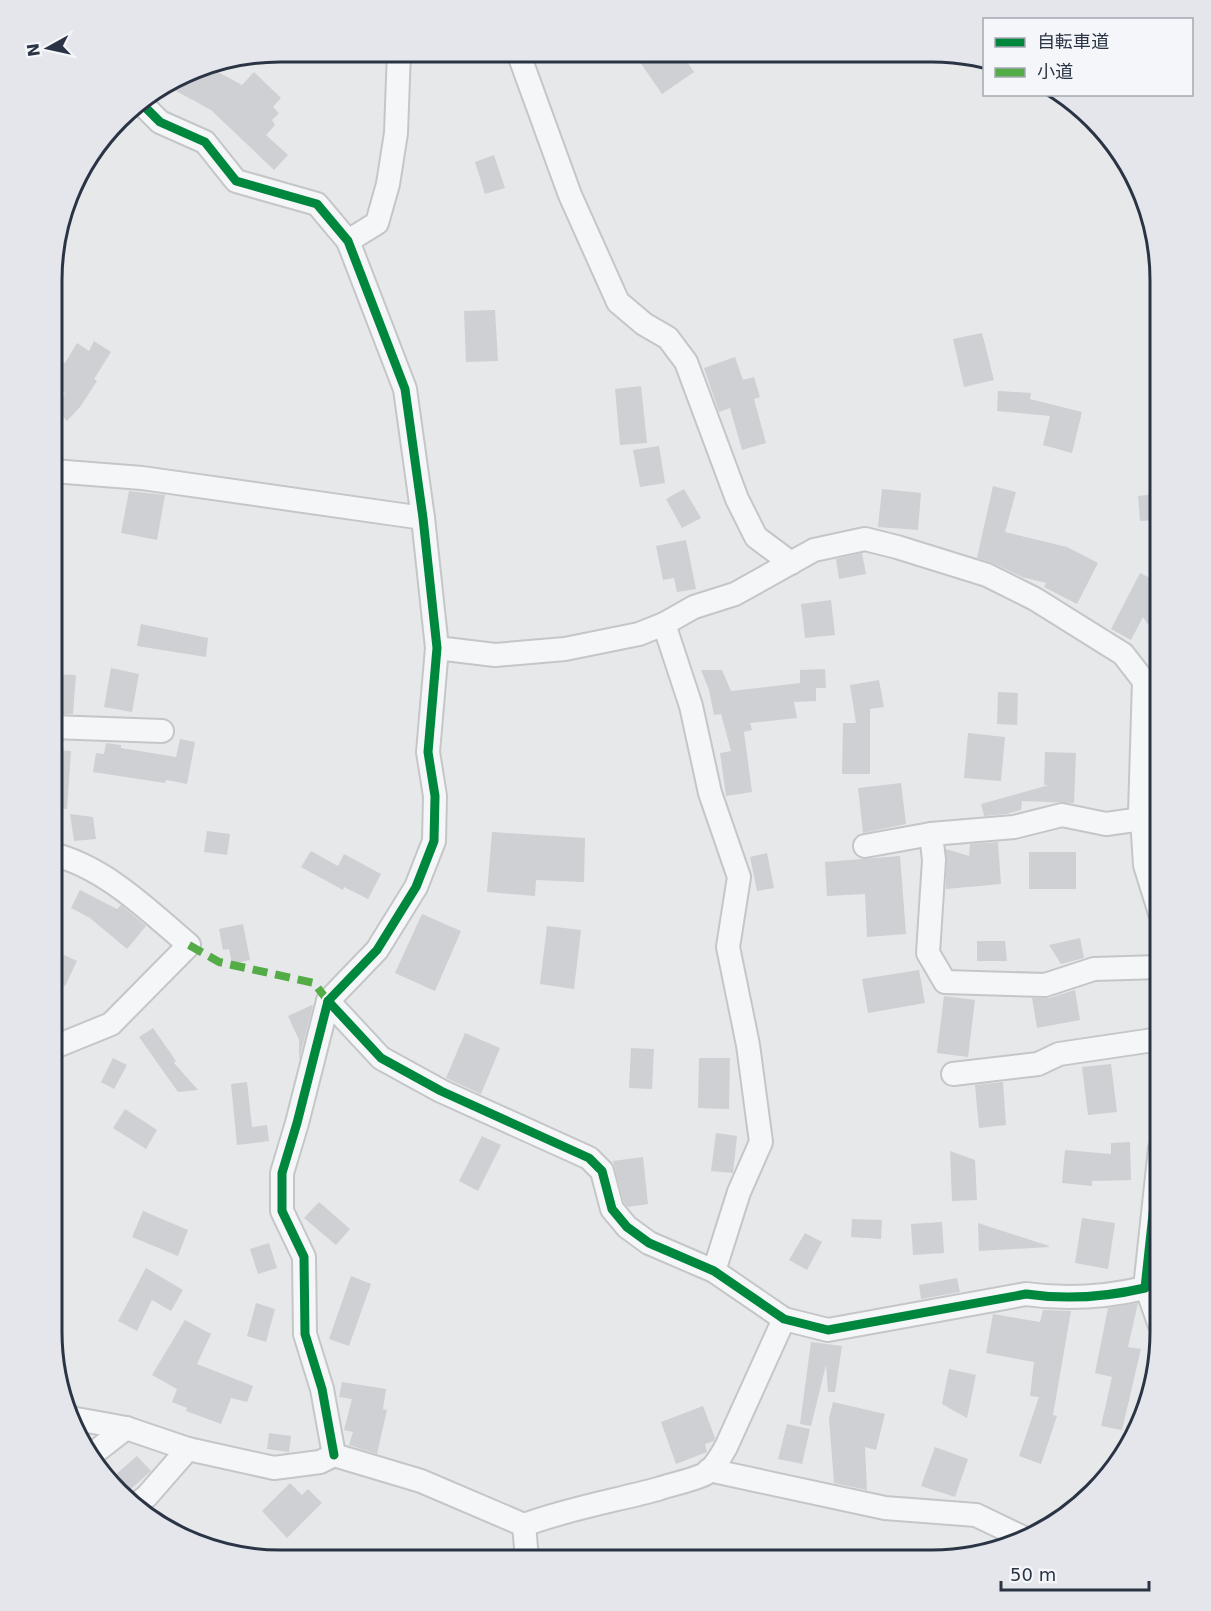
<svg xmlns="http://www.w3.org/2000/svg" width="1211" height="1611" viewBox="0 0 1211 1611" font-family="'DejaVu Sans','Noto Sans JP',sans-serif">
<style>
.building{fill:#ced0d3}
.lines{fill:none;stroke-linecap:round;stroke-linejoin:round}
.street-casing{stroke:#c4c6c8;stroke-width:26}
.street{stroke:#f5f6f7;stroke-width:22}
.quiet{stroke:#54ac47;stroke-width:8;stroke-dasharray:15 8;stroke-linecap:butt}
.cycleway-casing{stroke:#f4f6f9;stroke-width:13}
.cycleway{stroke:#00873e;stroke-width:9}
.rim{fill:none;stroke:#2b3445;stroke-width:3}
</style>
<rect width="100%" height="100%" fill="#e6e8ea"/>
<!-- building -->
<g class="building">
<polygon points="653,52 680,52 694,72 662,94 640,62"/>
<polygon points="203,64 242,85 254,72 281,98 273,107 279,113 272,120 275,125 266,135 288,155 274,170 211,110 167,86"/>
<polygon points="494,155 505,188 485,194 475,162"/>
<polygon points="495,310 498,361 466,362 464,311"/>
<polygon points="982,333 994,380 964,387 953,339"/>
<polygon points="94,341 111,352 94,379 97,381 80,407 67,421 53,406 65,393 53,385 53,376 62,361 65,363 77,343 89,351"/>
<polygon points="735,357 743,380 754,377 760,397 754,399 766,443 742,450 730,408 719,412 704,368"/>
<polygon points="641,386 647,443 620,445 615,389"/>
<polygon points="998,391 1031,393 1030,399 1082,412 1072,453 1043,445 1050,416 997,411"/>
<polygon points="659,446 665,483 640,487 633,450"/>
<polygon points="993,486 1016,492 1005,532 1067,547 1098,563 1077,604 1044,587 1046,583 1022,577 993,563 977,558"/>
<polygon points="684,489 701,518 682,528 666,499"/>
<polygon points="882,489 921,493 918,530 878,527"/>
<polygon points="129,491 165,495 157,540 121,533"/>
<polygon points="1155,494 1157,520 1140,521 1138,496"/>
<polygon points="686,540 696,589 677,592 674,578 663,580 656,546"/>
<polygon points="862,553 866,574 839,579 836,559"/>
<polygon points="1140,573 1160,583 1160,614 1152,630 1143,617 1131,640 1111,629"/>
<polygon points="831,600 835,635 805,638 801,604"/>
<polygon points="141,624 208,638 206,657 137,646"/>
<polygon points="111,668 139,674 132,712 104,707"/>
<polygon points="825,669 826,688 816,688 816,701 794,702 797,718 750,723 752,730 744,732 752,792 726,796 720,753 731,751 721,714 714,715 709,690 701,670 722,670 731,691 800,683 800,670"/>
<polygon points="52,674 76,675 73,714 52,714"/>
<polygon points="879,680 884,707 870,709 870,774 842,774 843,723 856,723 850,685"/>
<polygon points="998,692 1018,693 1017,725 997,724"/>
<polygon points="968,733 1005,737 1001,781 964,778"/>
<polygon points="180,739 195,742 187,784 166,780 165,783 93,772 96,753 104,754 106,743 121,745 121,748 176,757"/>
<polygon points="56,750 71,751 67,809 58,809 54,779"/>
<polygon points="1045,752 1076,753 1074,803 1022,801 1021,810 1006,814 984,816 981,804 1049,785 1044,785"/>
<polygon points="901,783 906,824 863,833 858,788"/>
<polygon points="70,814 93,817 96,839 74,841"/>
<polygon points="207,831 230,834 227,855 204,852"/>
<polygon points="492,832 585,838 584,882 536,880 535,896 487,892"/>
<polygon points="998,842 1001,884 946,889 946,849 969,856 970,844"/>
<polygon points="311,851 338,866 344,854 381,874 368,899 344,887 343,890 301,867"/>
<rect x="1029" y="852" width="47" height="37"/>
<polygon points="767,853 774,888 757,891 750,857"/>
<polygon points="900,856 906,934 867,937 865,894 827,896 825,862"/>
<polygon points="80,890 117,909 121,905 146,926 127,949 90,918 71,908"/>
<polygon points="422,914 461,931 435,991 395,973"/>
<polygon points="243,924 250,960 232,964 229,949 223,950 219,929"/>
<polygon points="547,926 581,930 574,989 540,984"/>
<polygon points="1080,938 1084,958 1061,964 1049,945"/>
<polygon points="977,941 1005,941 1007,961 977,961"/>
<polygon points="62,954 77,961 65,986 52,980"/>
<polygon points="919,970 925,1003 868,1013 862,979"/>
<polygon points="1075,990 1080,1020 1037,1028 1032,998 1049,998"/>
<polygon points="944,996 975,1000 968,1057 937,1053"/>
<polygon points="312,1005 313,1006 299,1060 299,1040 288,1016"/>
<polygon points="153,1028 176,1061 174,1063 198,1090 178,1092 139,1037"/>
<polygon points="465,1033 500,1048 481,1094 446,1078"/>
<polygon points="631,1048 654,1049 652,1089 629,1088"/>
<polygon points="113,1058 127,1065 114,1089 101,1082"/>
<polygon points="699,1058 730,1058 729,1109 698,1108"/>
<polygon points="1111,1064 1117,1112 1088,1115 1082,1067"/>
<polygon points="247,1082 252,1127 267,1125 269,1141 237,1145 231,1084"/>
<polygon points="1003,1082 1006,1125 979,1128 975,1085"/>
<polygon points="125,1109 157,1130 146,1149 113,1128"/>
<polygon points="716,1133 737,1136 733,1173 711,1171"/>
<polygon points="482,1136 501,1145 478,1191 459,1181"/>
<polygon points="1130,1142 1131,1180 1092,1181 1092,1186 1062,1183 1065,1150 1111,1154 1111,1143"/>
<polygon points="950,1151 975,1160 977,1200 952,1201"/>
<polygon points="643,1157 648,1204 628,1207 624,1203 613,1161"/>
<polygon points="319,1202 350,1229 336,1245 304,1218"/>
<polygon points="143,1211 188,1230 178,1256 132,1237"/>
<polygon points="1082,1218 1115,1223 1108,1269 1075,1263"/>
<polygon points="852,1219 882,1220 881,1239 851,1237"/>
<polygon points="942,1222 944,1253 913,1255 911,1224"/>
<polygon points="978,1223 1049,1246 1049,1247 979,1251"/>
<polygon points="805,1233 822,1242 807,1270 789,1260"/>
<polygon points="269,1243 277,1268 258,1274 250,1249"/>
<polygon points="146,1268 183,1290 171,1311 152,1300 137,1331 118,1321"/>
<polygon points="351,1276 371,1284 349,1346 329,1339"/>
<polygon points="957,1278 960,1292 921,1299 919,1285"/>
<polygon points="256,1303 275,1309 266,1342 247,1336"/>
<polygon points="1138,1303 1128,1347 1141,1349 1122,1430 1101,1426 1112,1377 1095,1373 1108,1308"/>
<polygon points="1043,1310 1071,1311 1053,1415 1057,1416 1041,1464 1019,1456 1039,1397 1030,1396 1034,1362 986,1353 993,1314 1040,1322"/>
<polygon points="185,1320 211,1334 197,1364 253,1386 247,1402 231,1398 221,1424 186,1411 187,1408 172,1402 177,1389 152,1375"/>
<polygon points="811,1342 842,1346 835,1392 828,1392 826,1365 811,1426 800,1424"/>
<polygon points="949,1369 976,1375 967,1418 942,1404"/>
<polygon points="342,1382 386,1389 383,1409 387,1410 377,1454 349,1445 353,1432 344,1430 352,1399 339,1397"/>
<polygon points="833,1402 885,1414 876,1450 865,1447 867,1490 834,1483 829,1418"/>
<polygon points="703,1406 715,1438 714,1441 705,1444 707,1452 676,1464 661,1422"/>
<polygon points="787,1424 810,1429 802,1464 778,1459"/>
<polygon points="269,1433 291,1436 289,1452 267,1449"/>
<polygon points="935,1447 968,1459 955,1497 921,1486"/>
<polygon points="137,1456 151,1471 123,1496 107,1482"/>
<polygon points="290,1483 302,1495 308,1489 322,1503 287,1538 262,1511"/>
</g>
<g class="lines">
<defs>
<g id="street">
<polyline points="518,52 570,195 618,302 644,324 668,338 686,362 737,499 756,537 791,563"/>
<polyline points="139,101 160,122 205,142 236,181 317,204 348,241 405,389 423,518 437,648 428,752 435,796 434,841 416,887 377,950 328,1001 297,1123 282,1173 282,1211 304,1257 305,1334 322,1389 334,1455"/>
<polyline points="348,241 377,223 388,184 396,133 399,51"/>
<polyline points="53,471 142,478 423,518"/>
<polyline points="664,624 691,706 710,793 739,877 728,947 748,1045 761,1142 739,1192 714,1271"/>
<polyline points="437,648 495,655 565,649 639,634 664,624 694,607 735,594 814,550 865,539 897,547 987,575 1035,599 1123,654 1144,681 1140,813 1142,819 1145,865 1160,913"/>
<polyline points="52,727 162,731"/>
<polyline points="1142,819 1106,824 1062,815 1014,827 931,834 934,860 928,953 945,982 1045,985 1094,969 1160,967"/>
<polyline points="865,846 931,834"/>
<path d="M328,1001L381,1058L441,1091L589,1158L602,1171L612,1209L627,1227L649,1243L714,1271L784,1319L828,1330L1026,1294C1066,1300 1106,1297 1145,1288L1160,1149"/>
<path d="M52,1048L111,1024L189,945C148,910 105,867 52,854"/>
<polyline points="953,1074 1038,1064 1059,1054 1160,1039"/>
<polyline points="1145,1283 1159,1323"/>
<polyline points="71,1418 126,1428 188,1449"/>
<polyline points="90,1456 126,1428"/>
<polyline points="709,1470 885,1508 976,1515 1024,1538"/>
<path d="M135,1506L147,1496L188,1449L274,1468L320,1462L334,1455L421,1481L524,1525C567,1509 613,1501 658,1489C673,1484 689,1481 703,1475C714,1470 720,1457 726,1447L784,1319"/>
<polyline points="524,1525 527,1559"/>
</g>
</defs>
<!-- street casing -->
<use href="#street" class="street-casing"/>
<!-- street -->
<use href="#street" class="street"/>
<!-- quiet -->
<polyline class="quiet" points="189,945 219,962 314,983 328,1001"/>
<defs>
<g id="cycleway">
<polyline points="139,101 160,122 205,142 236,181 317,204 348,241 405,389 423,518 437,648 428,752 435,796 434,841 416,887 377,950 328,1001 297,1123 282,1173 282,1211 304,1257 305,1334 322,1389 334,1455"/>
<path d="M328,1001L381,1058L441,1091L589,1158L602,1171L612,1209L627,1227L649,1243L714,1271L784,1319L828,1330L1026,1294C1066,1300 1106,1297 1145,1288L1160,1149"/>
</g>
</defs>
<!-- cycleway casing -->
<use href="#cycleway" class="cycleway-casing"/>
<!-- cycleway -->
<use href="#cycleway" class="cycleway"/>
</g>
<!-- crop -->
<path d="M0 0H1211V1611H0ZM280 62H932A218 218 0 0 1 1150 280V1332A218 218 0 0 1 932 1550H280A218 218 0 0 1 62 1332V280A218 218 0 0 1 280 62Z" fill="#e4e6eb" fill-rule="evenodd"/>
<path class="rim" d="M280 62H932A218 218 0 0 1 1150 280V1332A218 218 0 0 1 932 1550H280A218 218 0 0 1 62 1332V280A218 218 0 0 1 280 62Z"/>
<!-- legend -->
<rect x="983" y="18" width="210" height="78" fill="#f4f6f9" stroke="#a4a8b1" stroke-width="1.5"/>
<rect x="995" y="38" width="30" height="9" fill="#00873e" stroke="#a4a8b1" stroke-width="1.5"/>
<text x="1037" y="48" font-size="18" fill="#2b3445">自転車道</text>
<rect x="995" y="68" width="30" height="9" fill="#54ac47" stroke="#a4a8b1" stroke-width="1.5"/>
<text x="1037" y="78" font-size="18" fill="#2b3445">小道</text>
<!-- north arrow -->
<g transform="translate(48 48) rotate(262)" stroke="#f4f6f9" stroke-width="4.5" paint-order="stroke">
<path d="M0-4.5L10 22L0 15L-10 22Z" fill="#2b3445"/>
<text y="-9" font-size="16" font-weight="bold" text-anchor="middle" fill="#2b3445">N</text>
</g>
<!-- scale -->
<path d="M1001 1581v9h148v-9" fill="none" stroke="#2b3445" stroke-width="3"/>
<text x="1010" y="1581" font-size="18" fill="#2b3445" stroke="#f4f6f9" stroke-width="4.5" paint-order="stroke">50 m</text>
</svg>
